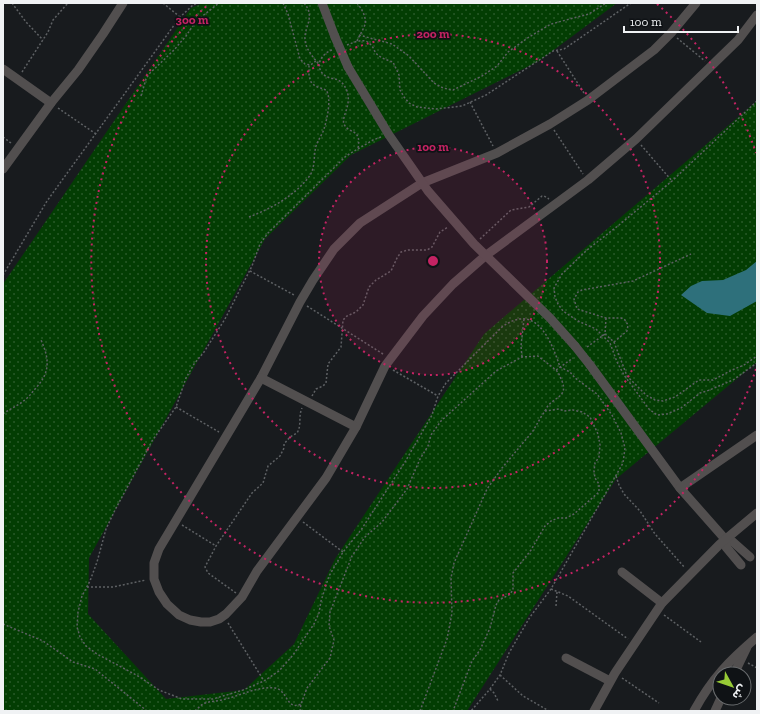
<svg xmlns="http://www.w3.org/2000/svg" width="760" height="714" viewBox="0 0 760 714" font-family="'Zilla Slab','Noto Sans Arabic',serif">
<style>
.grass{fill:url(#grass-dots)}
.water{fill:#2e707b}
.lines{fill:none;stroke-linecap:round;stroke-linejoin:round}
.path{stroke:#5e6164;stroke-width:1.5;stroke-dasharray:2 2;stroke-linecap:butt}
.minor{stroke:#524f4f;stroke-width:9}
.minor-bridge{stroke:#524f4f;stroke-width:9}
.ring{fill:none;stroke:#c42363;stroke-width:2;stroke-dasharray:2 4}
.centre{fill:#c42363;stroke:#0f1215;stroke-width:2}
.ring-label{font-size:12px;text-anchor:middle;font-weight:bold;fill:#c42363;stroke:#0f1215;stroke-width:3.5;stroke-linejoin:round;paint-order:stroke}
</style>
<defs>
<pattern id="grass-dots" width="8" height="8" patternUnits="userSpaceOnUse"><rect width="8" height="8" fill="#033d03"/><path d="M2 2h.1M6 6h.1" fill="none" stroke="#285a28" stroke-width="1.8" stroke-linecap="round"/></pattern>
</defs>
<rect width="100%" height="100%" fill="#181b1e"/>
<!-- grass -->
<polygon class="grass" points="203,3 617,3 539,61 351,155 265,239 89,558 88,614 166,699 244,690 294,644 335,559 484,334 757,101 757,362 616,479 467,711 3,711 3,284 191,8"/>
<!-- water -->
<polygon class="water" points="757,261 757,301 730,316 707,313 681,295 691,286 702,281 723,280 746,270"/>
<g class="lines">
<!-- path -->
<g class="path">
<polyline points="12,3 26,22 43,40"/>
<polyline points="163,3 180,17"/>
<polyline points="283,3 288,14 300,59 305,64 311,65"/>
<path d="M304,3C316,17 304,26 305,40C306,50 314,58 320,66"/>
<polyline points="359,35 392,44 409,56 434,83 443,88 453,90 482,76 497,66 508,52 529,37 551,24 589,14 606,3"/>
<polyline points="677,38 705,61"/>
<path d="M357,41C359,36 362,32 364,27C368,19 362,9 357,3"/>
<path d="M347,45C355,42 365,37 371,45C374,48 374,51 376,53C380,58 387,60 393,62L399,75L400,90L404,97L409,103L417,107L436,109L462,106L486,95L553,51L564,49L631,3"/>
<path d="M332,50C323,53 314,64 323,74C331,82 340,74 347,91C352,105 341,117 344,124C348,134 362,128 358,148"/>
<polyline points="557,51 584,93"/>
<polyline points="22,72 48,32 53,20 68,3"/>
<polyline points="141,96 146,79 149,74 174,50 186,36 196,21 219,3"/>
<polyline points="757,101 672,181 619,225 587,250 562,274 554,288 555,297 558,304 563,311 578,321 596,329 610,343 617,362 624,375 649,409 657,415 667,414 681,408 700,393 707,391 733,380 757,363"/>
<polyline points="470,102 493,146"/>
<polyline points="58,108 96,134"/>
<polyline points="554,130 583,174"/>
<polyline points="3,137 11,143"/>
<path d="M381,137L373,140L346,156L268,233L260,244L252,266L225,319L204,352L194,364L186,378L176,407L152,441L115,510L106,529L97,562L90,581L82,596L78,612L77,627L80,637L86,646L97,654L138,676L159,690L182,699H213L243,690L264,681L279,671L293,655L314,624L319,613L321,601L329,576L343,552L361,530L405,462L432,415L438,396L446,383L502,327C536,302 551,340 560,367L570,372L575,378L597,394L612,415L621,433L625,448L623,463L551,589L530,617L509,653L500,675L490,689L471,711"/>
<polyline points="641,145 672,181"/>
<path d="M249,217C270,209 293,197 308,178C316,169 313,157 316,146C318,140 322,135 324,129C327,119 332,98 326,90L315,86L311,82L309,76V66L316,61"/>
<polyline points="480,239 511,210 529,207 542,196 544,196 549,199"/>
<polyline points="250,271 294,295"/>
<polyline points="3,275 47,201 180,17 193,5 198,3"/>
<polyline points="307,306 383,354"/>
<polyline points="606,318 605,334 614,342 627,376 646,395 655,400 663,401 675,397 699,380 713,380 732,370 744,365 757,356"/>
<polyline points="614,342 627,331 628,325 625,320 621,318 606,318 577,309 574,299 578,292 582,290 633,281 691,254"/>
<polyline points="587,347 605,334"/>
<polyline points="522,357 521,346 524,319"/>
<polyline points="393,370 438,396"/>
<polyline points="312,396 316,389 323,386 326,383 328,364 341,347 343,320 347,316 356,312 363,305 369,287 376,280 391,271 397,258 401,252 408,250 427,250 432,247 440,232 448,227"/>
<polyline points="176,407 219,432"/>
<path d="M545,411C551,396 569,399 562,381C560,377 559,373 556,370"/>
<path d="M3,414C9,409 16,407 22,402C27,399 31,394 35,389C50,373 50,360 41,340"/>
<polyline points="616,476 619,485 624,494 640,511 655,534 685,568"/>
<polyline points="303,522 343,552"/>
<polyline points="182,525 216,546"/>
<polyline points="87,587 113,587 146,580"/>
<polyline points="551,589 568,596 628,639"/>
<path d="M236,593L208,573L205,567L216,546L252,493L263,483L268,466L280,456L284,448V444L290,437L297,433C302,425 298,417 302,408"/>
<polyline points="556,606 557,592"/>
<polyline points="664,615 701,642"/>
<polyline points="228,623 264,681"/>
<polyline points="3,624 43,641 73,662 95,669 147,711"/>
<polyline points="748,663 757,668"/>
<polyline points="500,675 523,696 549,711"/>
<polyline points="622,678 659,703"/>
<polyline points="490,689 494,693 498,701"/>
<path d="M195,711C198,708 201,705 205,703C212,701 219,701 226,699C241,695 259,686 275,688C288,690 286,711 301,704"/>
<polyline points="300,711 301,704 307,688 330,658 334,640 329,626 330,612 352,556 365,537 382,522 407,489 420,459 428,446 431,435 441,421 496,371 522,357 538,356 556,370 573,358"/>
<polyline points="420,711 447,639 452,613 451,578 454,563 487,489 502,468 533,431 541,417 545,411 559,409 564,411 573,410 582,412 590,417 598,434 600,445 599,457 595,463 594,471 595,478 599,484 599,492 574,514 566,518 558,518 551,521 545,526 531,550 513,573 513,590 509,595 499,600 496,605 490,628 480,650 472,661 453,711"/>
</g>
<!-- minor -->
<g class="minor">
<polyline points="322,3 335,37"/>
<polyline points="696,3 671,33 654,50 588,100 550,124 497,153 422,183 360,223 334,249 313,280 300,302 261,378 159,549 154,563 154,579 159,592 167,604 179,615 190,620 201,622 210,622 219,619 226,614 242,597 257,571 326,478 356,427 385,366 423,316 453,284 485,256 588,180 636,139 738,40 757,15"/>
<polyline points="348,67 389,135 428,191 474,244 550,318 575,346"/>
<polyline points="3,69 51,103"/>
<polyline points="3,169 51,103 78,70 103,34 123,3"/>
<polyline points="590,365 680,488 725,539 733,542 750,557"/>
<polyline points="261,378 356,427"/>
<polyline points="680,488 757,435"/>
<polyline points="725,539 726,547 741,565"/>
<polyline points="622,572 662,603"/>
<polyline points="566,658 610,681"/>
<polyline points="734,674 747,647"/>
<polyline points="594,711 615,673 662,603 720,544 757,513"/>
<path d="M694,711C712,678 729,661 757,637"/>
<polyline points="715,711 721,698"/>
</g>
<!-- minor-bridge -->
<g class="minor-bridge">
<polyline points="335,37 348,67"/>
<polyline points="575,346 590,365"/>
</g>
</g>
<!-- distance rings -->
<circle cx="433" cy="261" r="114" fill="#c42363" fill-opacity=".12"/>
<g class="ring">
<circle cx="433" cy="261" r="114"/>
<circle cx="433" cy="261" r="227"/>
<path d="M756 369A341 341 0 1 1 209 4M657 4A341 341 0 0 1 756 153"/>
</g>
<circle cx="433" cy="261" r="6" class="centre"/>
<g class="ring-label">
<text x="192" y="24">300 m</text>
<text x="433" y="38">200 m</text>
<text x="433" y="151">100 m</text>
</g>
<!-- border -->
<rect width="760" height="714" fill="none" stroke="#f0f2f4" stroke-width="8"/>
<!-- north arrow -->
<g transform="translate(732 686) rotate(130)"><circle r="19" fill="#0f1215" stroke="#696c6e"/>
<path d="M0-3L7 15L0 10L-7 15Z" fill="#98cb36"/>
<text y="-6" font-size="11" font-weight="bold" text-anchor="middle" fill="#f0f2f4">ش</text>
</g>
<!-- scale -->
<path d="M624 26v6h114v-6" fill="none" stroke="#f0f2f4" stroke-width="2"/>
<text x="630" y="26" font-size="12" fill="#f0f2f4" stroke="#0f1215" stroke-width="3" paint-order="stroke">100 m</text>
</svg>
